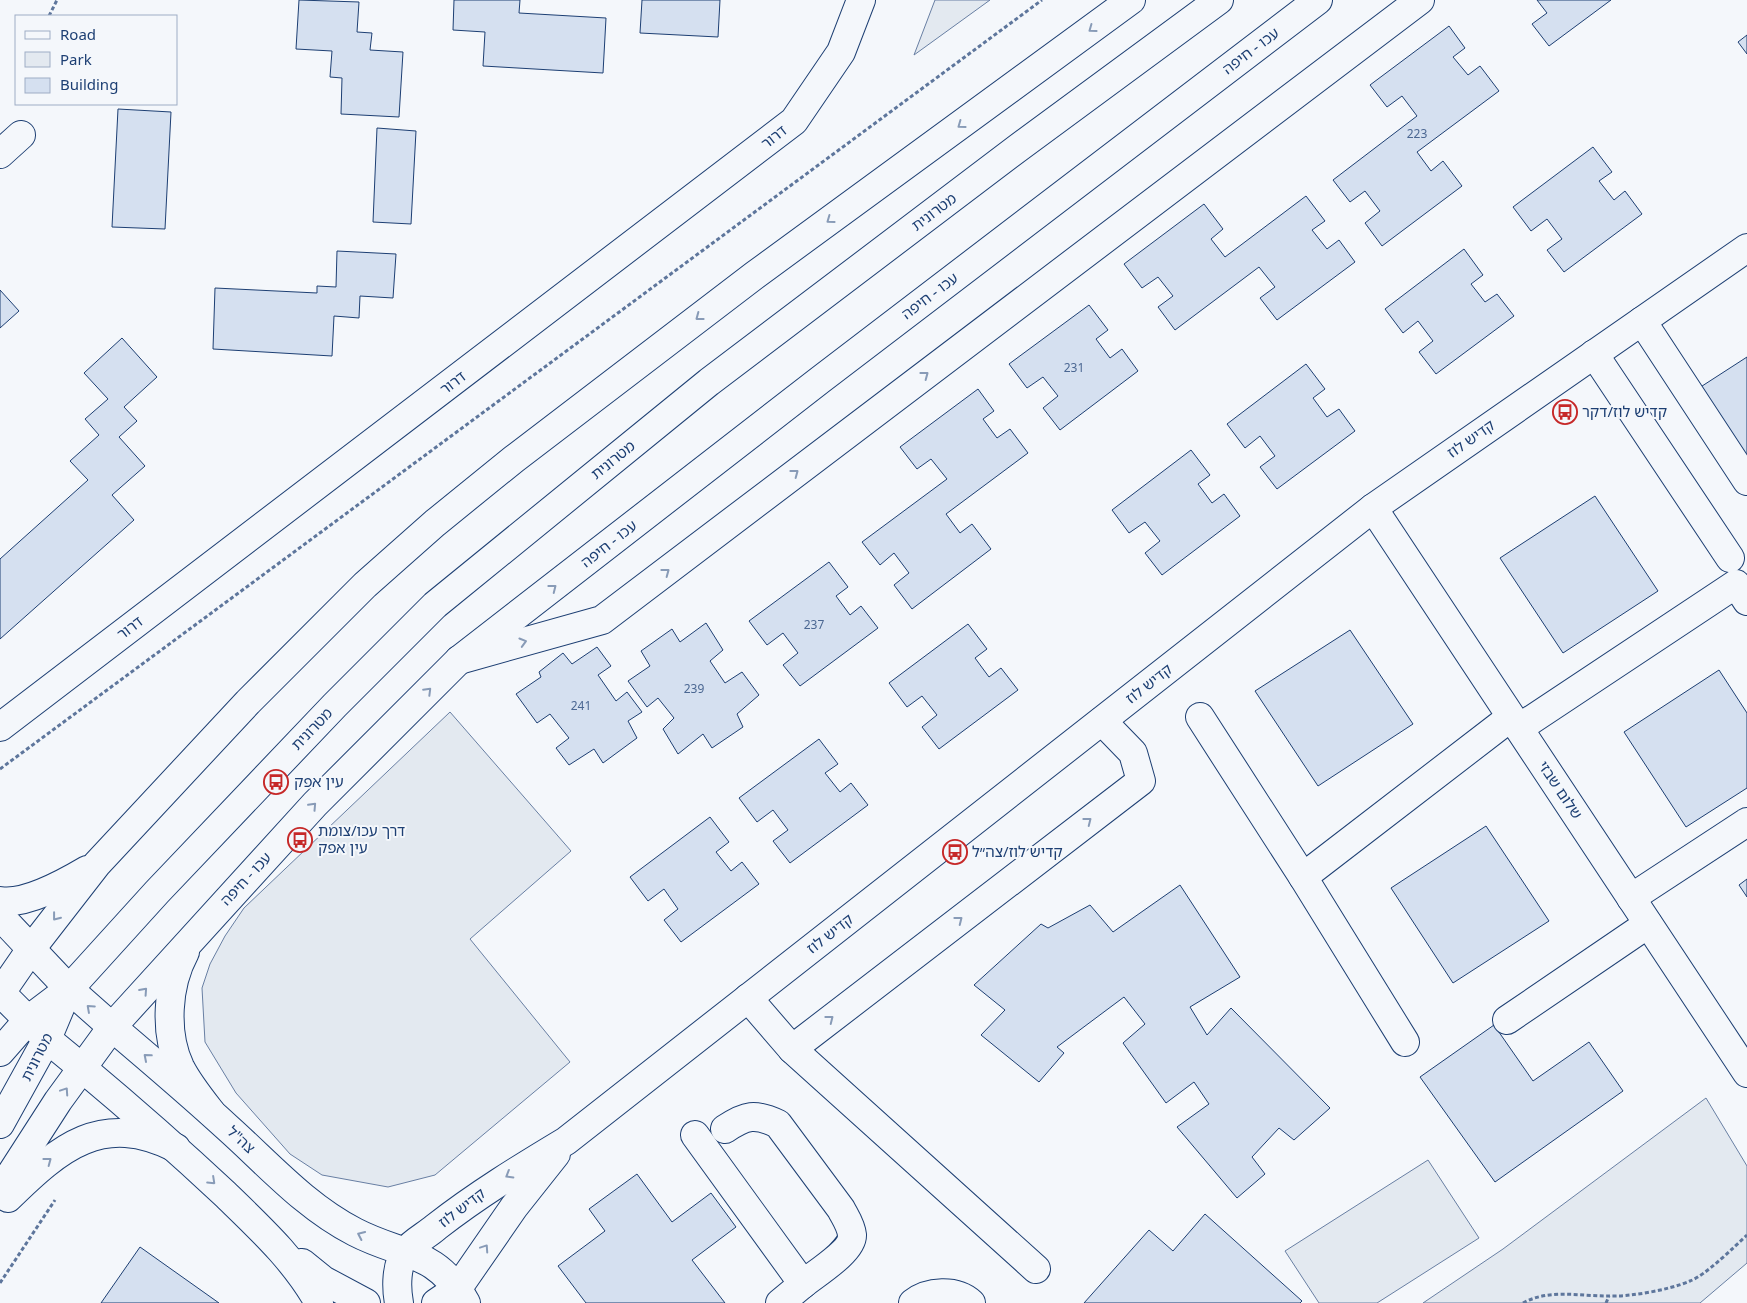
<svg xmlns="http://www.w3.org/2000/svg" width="1747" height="1303" viewBox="0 0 1747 1303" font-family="'Noto Sans','Noto Sans Hebrew',sans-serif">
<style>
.green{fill:#e3e9f0;stroke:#687fa3}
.building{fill:#d5e0f0;stroke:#1d3f73}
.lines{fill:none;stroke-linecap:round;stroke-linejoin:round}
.minor-casing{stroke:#1d3f73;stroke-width:30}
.major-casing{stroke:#1d3f73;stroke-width:30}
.highway-casing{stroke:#1d3f73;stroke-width:30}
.path{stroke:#5e769c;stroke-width:3;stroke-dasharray:4 2.5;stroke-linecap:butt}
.minor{stroke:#f4f7fb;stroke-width:28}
.major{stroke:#f4f7fb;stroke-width:28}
.highway{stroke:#f4f7fb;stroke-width:28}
.oneway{stroke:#889bb7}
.labels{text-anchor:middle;stroke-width:4;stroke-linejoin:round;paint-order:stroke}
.number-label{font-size:12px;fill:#4b6792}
.street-label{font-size:15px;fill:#1d3f73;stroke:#f4f7fb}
.poi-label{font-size:15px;fill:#1d3f73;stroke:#f4f7fb;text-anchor:start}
</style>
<rect width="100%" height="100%" fill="#f4f7fb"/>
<!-- green -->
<g class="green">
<polygon points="935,0 990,0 914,55"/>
<polygon points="450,712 571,851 470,939 570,1062 435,1175 388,1187 322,1175 290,1154 236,1093 205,1042 202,988 210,964 225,936 244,908"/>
<polygon points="1706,1098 1747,1166 1747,1263 1700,1303 1423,1303 1503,1249"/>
<polygon points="1428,1160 1479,1238 1377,1303 1319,1303 1285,1251"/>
</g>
<!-- building -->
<g class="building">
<polygon points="299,0 359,2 357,32 372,33 370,50 403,52 399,117 341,114 342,78 330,77 332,51 296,49"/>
<polygon points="454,0 520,0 519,13 606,18 603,73 483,66 485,32 453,30"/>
<polygon points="642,0 720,0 718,37 640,33"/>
<polygon points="1537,0 1611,0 1549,46 1532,24 1547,13"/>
<polygon points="1449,26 1465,48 1453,57 1468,75 1480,66 1499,91 1417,152 1431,171 1443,161 1462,186 1382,246 1365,223 1380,211 1365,191 1350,202 1333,180 1417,116 1402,96 1387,107 1370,85"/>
<polygon points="1747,35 1747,54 1738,42"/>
<polygon points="118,109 171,112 165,229 112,227"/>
<polygon points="377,128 416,131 411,224 373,222"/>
<polygon points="1593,147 1612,172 1599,181 1614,200 1625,191 1642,214 1564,272 1547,250 1562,239 1547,219 1531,231 1513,207"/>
<polygon points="1306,196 1325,221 1312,230 1327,249 1339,240 1355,262 1277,320 1260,298 1275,287 1259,267 1175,330 1158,307 1173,296 1158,277 1142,288 1124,264 1204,204 1223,229 1211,239 1225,257"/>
<polygon points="1464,249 1483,275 1471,284 1485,302 1497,294 1514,316 1436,374 1419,352 1433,341 1418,321 1403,333 1385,309"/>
<polygon points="337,251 396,254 393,298 360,296 359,318 334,316 332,356 213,349 215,288 317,293 317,286 336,287"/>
<polygon points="0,290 19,311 0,328"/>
<polygon points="1089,305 1108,330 1096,339 1110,358 1122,349 1138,371 1060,430 1043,408 1058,396 1043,377 1027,388 1009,364"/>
<polygon points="122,338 157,377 124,407 137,421 119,437 145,466 112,495 134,520 0,639 0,559 88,480 70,461 99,435 85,419 108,399 84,373"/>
<polygon points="1747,357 1747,463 1699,388"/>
<polygon points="1306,364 1325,389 1313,398 1327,417 1339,409 1355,431 1277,489 1260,467 1275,456 1260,436 1245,448 1227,424"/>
<polygon points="978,389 994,411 983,419 997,438 1010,429 1028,453 946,514 960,533 972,524 991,549 912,609 894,585 909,573 894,553 880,565 862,542 947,479 931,459 917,469 900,447"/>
<polygon points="1191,450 1210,475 1198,484 1212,503 1224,494 1240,516 1162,575 1145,553 1160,541 1145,522 1129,533 1112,510"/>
<polygon points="1595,496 1658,591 1563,653 1500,558"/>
<polygon points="829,562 848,587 836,596 850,615 861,606 878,628 800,686 783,665 798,653 783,633 767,645 749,621"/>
<polygon points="706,623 723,650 710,661 725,683 742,672 759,695 737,714 743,727 712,748 703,734 678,754 663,729 674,718 658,698 647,707 628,681 650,666 641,651 672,629 680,642"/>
<polygon points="968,624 987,649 975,658 989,677 1001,668 1018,690 939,749 922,727 937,715 922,696 907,707 889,683"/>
<polygon points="1350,630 1413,724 1318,786 1255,691"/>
<polygon points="597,647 611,666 598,675 616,701 627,692 642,712 628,721 637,738 603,763 594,749 569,765 556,748 569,738 550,714 537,723 516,694 541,677 539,672 563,653 572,664"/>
<polygon points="1719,670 1747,713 1747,788 1686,827 1624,732"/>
<polygon points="819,739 838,764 825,773 840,792 851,783 868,805 790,863 773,841 788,830 773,810 757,822 739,798"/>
<polygon points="710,817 729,842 716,852 731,871 742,862 759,884 681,942 664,920 678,909 664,889 648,901 630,877"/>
<polygon points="1486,826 1549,921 1453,983 1391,888"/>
<polygon points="1747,879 1747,897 1739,885"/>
<polygon points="1180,885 1240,977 1190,1007 1207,1035 1231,1008 1330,1108 1294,1140 1279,1128 1252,1157 1265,1174 1237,1198 1177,1127 1209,1104 1194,1082 1166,1103 1123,1043 1145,1024 1124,997 1057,1047 1064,1053 1039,1082 981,1035 1005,1010 974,985 1041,924 1048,928 1090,905 1113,932"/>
<polygon points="1494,1025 1533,1081 1589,1042 1623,1091 1495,1182 1420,1077"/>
<polygon points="637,1174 672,1222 711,1193 736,1227 692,1260 725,1303 586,1303 558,1266 605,1231 589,1209"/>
<polygon points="1205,1214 1302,1301 1300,1303 1084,1303 1149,1230 1173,1251"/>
<polygon points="140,1247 219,1303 101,1303"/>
</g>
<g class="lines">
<defs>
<g id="minor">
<polyline points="0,154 21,135"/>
<polyline points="1642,321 1747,481"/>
<polyline points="1594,354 1730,558"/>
<polyline points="1373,508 1747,1073"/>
<polyline points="459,660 602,620 1420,0"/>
<polyline points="1200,717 1303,877 1405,1042"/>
<polyline points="0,727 794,121 841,52 861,0"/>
<polyline points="1519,728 1736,584 1747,601"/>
<polyline points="1303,877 1511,717"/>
<polyline points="1631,898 1747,822"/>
<polyline points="748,998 792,1049 1036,1269"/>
<polyline points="1507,1020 1648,924"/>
<path d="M112,1027C151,1060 191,1094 229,1129C269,1165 306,1207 355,1232C403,1257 436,1249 466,1303"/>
<polyline points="792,1049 1141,781 1133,753 1102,721"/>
<polyline points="0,1052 28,1020 69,989 157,892 335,705 435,605 709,382 1018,148 1219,0"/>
<path d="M81,1067C130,1108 178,1150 225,1194C260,1228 295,1260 319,1303"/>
<polyline points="0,1124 47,1039 68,989"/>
<path d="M725,1129C746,1115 755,1113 778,1124L841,1209C845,1217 851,1225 852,1235C853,1251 815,1274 803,1284"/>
<polyline points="695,1135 803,1284 780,1303"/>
<polyline points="302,1263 323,1280 366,1303"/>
<path d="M399,1303C396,1287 396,1265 406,1251C413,1242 427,1235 436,1227C477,1195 521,1168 566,1141L1373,508L1747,248"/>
<polyline points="436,1303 458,1288 514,1207 556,1154"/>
<path d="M913,1303C928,1291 956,1289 971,1303"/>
</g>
<g id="major">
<polyline points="0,916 69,989 112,1027"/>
<polyline points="0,992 47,1039 81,1067"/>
</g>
<g id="highway">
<path d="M0,901C26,905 65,883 87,870"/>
<path d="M185,952C167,985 164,1033 180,1067C188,1083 200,1098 211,1112"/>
<polyline points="0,994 31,949 97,864 248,702 365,585 435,523 514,459 755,275 1131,0"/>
<polyline points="0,1191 58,1101 112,1027 315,804 459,660 820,380 1318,0"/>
<path d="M8,1198C60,1147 102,1111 176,1148"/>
</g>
</defs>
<!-- minor casing -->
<use href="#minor" class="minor-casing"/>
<!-- major casing -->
<use href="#major" class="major-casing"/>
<!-- highway casing -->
<use href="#highway" class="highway-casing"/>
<!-- path -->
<g class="path">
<polyline points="49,16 57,0"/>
<polyline points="0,769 1042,0"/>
<polyline points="0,1283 55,1200"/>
<path d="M1523,1303C1548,1289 1580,1296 1607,1296C1630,1297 1669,1290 1690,1281C1706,1275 1734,1247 1747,1235"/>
<polyline points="1606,1303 1609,1296"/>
</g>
<!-- minor -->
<use href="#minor" class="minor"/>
<!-- major -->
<use href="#major" class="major"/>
<!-- highway -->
<use href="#highway" class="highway"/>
</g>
<!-- one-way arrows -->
<defs><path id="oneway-chevron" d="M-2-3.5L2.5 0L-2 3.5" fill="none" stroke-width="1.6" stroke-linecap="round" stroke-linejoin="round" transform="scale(1.25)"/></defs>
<g class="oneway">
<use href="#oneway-chevron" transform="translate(1092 29) rotate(144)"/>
<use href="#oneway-chevron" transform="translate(961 125) rotate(144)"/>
<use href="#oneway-chevron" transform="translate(830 220) rotate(144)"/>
<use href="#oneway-chevron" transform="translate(699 317) rotate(143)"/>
<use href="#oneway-chevron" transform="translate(925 375) rotate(-37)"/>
<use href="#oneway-chevron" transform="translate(795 473) rotate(-37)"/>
<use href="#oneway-chevron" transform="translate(666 572) rotate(-37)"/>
<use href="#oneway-chevron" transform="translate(553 588) rotate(-38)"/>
<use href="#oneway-chevron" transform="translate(523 642) rotate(-16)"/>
<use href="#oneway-chevron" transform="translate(428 691) rotate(-45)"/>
<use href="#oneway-chevron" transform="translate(313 806) rotate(-47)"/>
<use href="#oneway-chevron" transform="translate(1088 821) rotate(-38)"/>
<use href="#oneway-chevron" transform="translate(56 917) rotate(128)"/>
<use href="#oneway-chevron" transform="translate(959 920) rotate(-38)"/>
<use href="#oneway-chevron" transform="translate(144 991) rotate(-48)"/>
<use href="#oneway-chevron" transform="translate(90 1008) rotate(-138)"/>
<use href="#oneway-chevron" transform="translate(830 1019) rotate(-38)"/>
<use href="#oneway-chevron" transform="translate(147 1057) rotate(-139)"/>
<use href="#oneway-chevron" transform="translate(65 1091) rotate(-56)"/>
<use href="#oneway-chevron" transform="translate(48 1161) rotate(-37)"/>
<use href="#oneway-chevron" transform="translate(509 1175) rotate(149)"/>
<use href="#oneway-chevron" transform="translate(212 1181) rotate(43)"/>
<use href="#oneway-chevron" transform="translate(361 1235) rotate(-155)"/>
<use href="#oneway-chevron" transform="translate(485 1248) rotate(-56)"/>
</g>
<!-- icons -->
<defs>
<symbol id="bus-ring" viewBox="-11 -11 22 22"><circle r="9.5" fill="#f4f7fb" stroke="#c62828" stroke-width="1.5"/><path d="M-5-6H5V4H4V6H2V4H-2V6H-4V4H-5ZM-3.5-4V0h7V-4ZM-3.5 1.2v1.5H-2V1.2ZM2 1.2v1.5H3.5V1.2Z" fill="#c62828"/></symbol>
</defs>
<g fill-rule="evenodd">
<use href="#bus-ring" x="1551" y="398" width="28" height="28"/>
<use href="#bus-ring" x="262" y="768" width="28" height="28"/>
<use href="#bus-ring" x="286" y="826" width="28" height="28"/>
<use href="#bus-ring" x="941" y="838" width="28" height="28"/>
</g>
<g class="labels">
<!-- number labels -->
<g class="number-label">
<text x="1417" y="138">223</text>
<text x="1074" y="372">231</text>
<text x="814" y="629">237</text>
<text x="694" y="693">239</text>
<text x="581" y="710">241</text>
</g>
<!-- street labels -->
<g class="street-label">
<text transform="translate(1251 51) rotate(-37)" y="5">עכו - חיפה</text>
<text transform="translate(774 137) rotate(-38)" y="5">דרור</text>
<text transform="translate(934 212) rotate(-37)" y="5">מטרונית</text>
<text transform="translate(930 296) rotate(-37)" y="5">עכו - חיפה</text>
<text transform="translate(453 383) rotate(-37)" y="5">דרור</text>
<text transform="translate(1471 439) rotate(-35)" y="5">קדיש לוז</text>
<text transform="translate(613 460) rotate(-39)" y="5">מטרונית</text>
<text transform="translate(609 544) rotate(-38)" y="5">עכו - חיפה</text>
<text transform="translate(130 628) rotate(-37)" y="5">דרור</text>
<text transform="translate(1149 684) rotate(-38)" y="5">קדיש לוז</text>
<text transform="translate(312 729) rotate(-46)" y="5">מטרונית</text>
<text transform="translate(1560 790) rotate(56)" y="5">שלום שבזי</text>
<text transform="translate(246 879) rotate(-47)" y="5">עכו - חיפה</text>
<text transform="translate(830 934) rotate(-38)" y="5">קדיש לוז</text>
<text transform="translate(37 1057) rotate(-63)" y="5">מטרונית</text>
<text transform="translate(241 1140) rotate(43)" y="5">צה"ל</text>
<text transform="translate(462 1208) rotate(-37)" y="5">קדיש לוז</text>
</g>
<!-- poi labels -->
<g class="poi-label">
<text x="1582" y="417">קדיש לוז/דקר</text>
<text x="294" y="787">עין אפק</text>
<text x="318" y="836">דרך עכו/צומת<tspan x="318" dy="17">עין אפק</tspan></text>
<text x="972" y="857">קדיש לוז/צה״ל</text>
</g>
</g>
<!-- legend -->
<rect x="15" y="15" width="162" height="90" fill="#f4f7fb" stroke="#9eadc5"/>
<rect x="25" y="31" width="25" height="8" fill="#f4f7fb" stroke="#9eadc5"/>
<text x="60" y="40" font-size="15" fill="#1d3f73">Road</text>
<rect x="25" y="52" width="25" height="15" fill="#e3e9f0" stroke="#9eadc5"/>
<text x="60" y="65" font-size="15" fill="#1d3f73">Park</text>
<rect x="25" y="78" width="25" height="15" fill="#d5e0f0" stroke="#9eadc5"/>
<text x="60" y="90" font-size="15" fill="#1d3f73">Building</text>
</svg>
